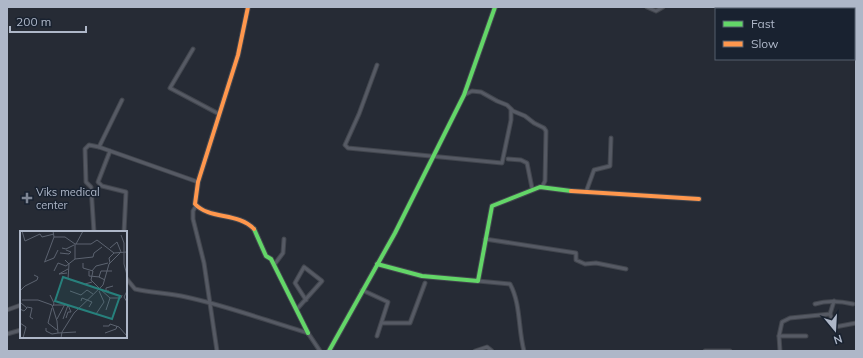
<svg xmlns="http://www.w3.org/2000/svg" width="863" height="358" viewBox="0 0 863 358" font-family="Mulish,sans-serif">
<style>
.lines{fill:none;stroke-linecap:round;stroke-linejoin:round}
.street-casing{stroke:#42464e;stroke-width:5}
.fast-casing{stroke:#42464e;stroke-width:6}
.slow-casing{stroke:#42464e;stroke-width:6}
.street{stroke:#565a64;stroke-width:3}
.fast{stroke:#63d668;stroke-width:4}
.slow{stroke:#ff974d;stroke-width:4}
.poi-dot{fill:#7e8695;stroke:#192230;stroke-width:1.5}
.labels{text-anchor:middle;stroke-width:3;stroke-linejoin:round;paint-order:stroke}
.poi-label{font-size:11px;fill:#aeb7c8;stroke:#192230;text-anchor:start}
.inset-road{fill:none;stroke:#5c6370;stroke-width:1}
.view{fill:#27807c;fill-opacity:0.15;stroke:#27807c;stroke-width:2}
.inset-edge{fill:none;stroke:#aeb7c8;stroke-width:2}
</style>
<rect width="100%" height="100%" fill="#262b35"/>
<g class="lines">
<defs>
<g id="street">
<polyline points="647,7 656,11 663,7"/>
<polyline points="193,49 170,88 219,114"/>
<polyline points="377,65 359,114 345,145 348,148 502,163 511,120 511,109"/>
<polyline points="464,95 472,91 481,92 497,101 507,105 513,111 525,116 534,123 544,128 546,131 545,181 542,187"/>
<polyline points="122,100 99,147 198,182"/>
<polyline points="110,151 98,182 102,186 126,192 124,232"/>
<polyline points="508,159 521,160 527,163 532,188"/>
<polyline points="586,192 594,170 610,166 611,138"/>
<polyline points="196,206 193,211 193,219 204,263 217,351"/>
<polyline points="94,232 91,187 86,182 85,149 89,145 99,147"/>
<polyline points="485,239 576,253 576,260 585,264 596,263 626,269"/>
<polyline points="274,265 283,253 284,239"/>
<path d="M126,278L135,289C151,293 169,293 186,297C228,306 267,321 308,333L320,351"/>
<path d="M478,281L510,284C521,304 518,329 524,351"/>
<polyline points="362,290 388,302 377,336"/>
<path d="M815,304C828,300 840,301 853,304"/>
<polyline points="297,309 322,281 304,267 295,283 306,300"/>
<polyline points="7,310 21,305"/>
<polyline points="830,314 835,327 856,323"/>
<polyline points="382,323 410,323 425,283"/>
<polyline points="7,334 21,330"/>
<polyline points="779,336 806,336"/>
<polyline points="475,351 487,347 492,351"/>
<polyline points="705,351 730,351"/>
<polyline points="780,351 779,336 782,322 790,318 830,314 834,301"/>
</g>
<g id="fast">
<polyline points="254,229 266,256 271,259 308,333"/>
<polyline points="377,264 422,276 478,281 492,206 540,187 571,191"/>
<polyline points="329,351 395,233 464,95 495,7"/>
</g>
<g id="slow">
<path d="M248,7L238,55L198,182L195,204C210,220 238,212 254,229"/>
<polyline points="571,191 699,199"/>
</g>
</defs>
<!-- street casing -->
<use href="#street" class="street-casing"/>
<!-- fast casing -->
<use href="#fast" class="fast-casing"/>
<!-- slow casing -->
<use href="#slow" class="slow-casing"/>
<!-- street -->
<use href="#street" class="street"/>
<!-- fast -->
<use href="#fast" class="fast"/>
<!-- slow -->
<use href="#slow" class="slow"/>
</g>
<!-- markers -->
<path class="poi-dot" d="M25 192h4v4h4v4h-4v4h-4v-4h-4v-4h4z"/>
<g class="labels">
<!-- poi labels -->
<g class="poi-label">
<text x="36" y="196">Viks medical<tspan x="36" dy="13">center</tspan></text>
</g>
</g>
<!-- overview -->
<g transform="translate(20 231)">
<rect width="107" height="107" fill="#262b35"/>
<path class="inset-road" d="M2,0L5,10L20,3L22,6L34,3M33,0L34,6H45L55,13H71L77,9L94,22L107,21M101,4L104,12V33L107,44M55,13V28M56,13L63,0M42,17L46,18L54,14M90,17L97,11L101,21M40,22L49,23L51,21L46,19M45,29L49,33L48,48L65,53L72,51M25,30L34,6M24,31L34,27L38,19M63,32V37L73,40L71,49L79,57M90,32L89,27L94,22M34,40L38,32L46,35L55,28L73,26L74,22L82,16M69,40V45L80,46M72,40L76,35L88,32M47,42L39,43L48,38M85,49L79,46L81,40H92M79,57L90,67H101L102,64M0,60L5,55L17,49L18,46L14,44M50,60L61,64L67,59L73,63M89,60H86V57L93,55M107,60L104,66L107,71M30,64L34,72L33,75M2,69H18L32,74L37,90L38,102L56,101M61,70L62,67L72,71L69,76M33,74H48L43,88M7,76L12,77L10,86L13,88M32,77L28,92L37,99M0,78L4,80L7,77L1,72M86,79L90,67M76,83L84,71L79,60M46,87L48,81H51L48,74M37,88L45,73M0,92L6,96L3,107M83,95H89L90,93L99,96L107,105M26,97V100L32,103L38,102M85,102L96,98L97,95M41,107L42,101L54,82L83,54L89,33L101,21"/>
<path class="view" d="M43,46L100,65L92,88L35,70Z"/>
<rect width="107" height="107" class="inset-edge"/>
</g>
<!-- border -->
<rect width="863" height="358" fill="none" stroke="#aeb7c8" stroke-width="16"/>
<!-- legend -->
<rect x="715" y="8" width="140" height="52" fill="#192230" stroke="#555e6d"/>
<rect x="723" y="21" width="20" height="6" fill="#63d668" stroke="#555e6d"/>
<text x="751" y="28" font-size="12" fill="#aeb7c8">Fast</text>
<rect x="723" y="41" width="20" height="6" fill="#ff974d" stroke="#555e6d"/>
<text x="751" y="48" font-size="12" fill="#aeb7c8">Slow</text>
<!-- north arrow -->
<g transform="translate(835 330) rotate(162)" stroke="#192230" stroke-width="3" paint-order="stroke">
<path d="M0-3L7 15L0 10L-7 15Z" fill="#aeb7c8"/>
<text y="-6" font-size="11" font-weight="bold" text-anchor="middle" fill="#aeb7c8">N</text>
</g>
<!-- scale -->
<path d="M10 26v6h76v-6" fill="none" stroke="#aeb7c8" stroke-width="2"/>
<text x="16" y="26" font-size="12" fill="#aeb7c8" stroke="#192230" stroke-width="3" paint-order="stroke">200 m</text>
</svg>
